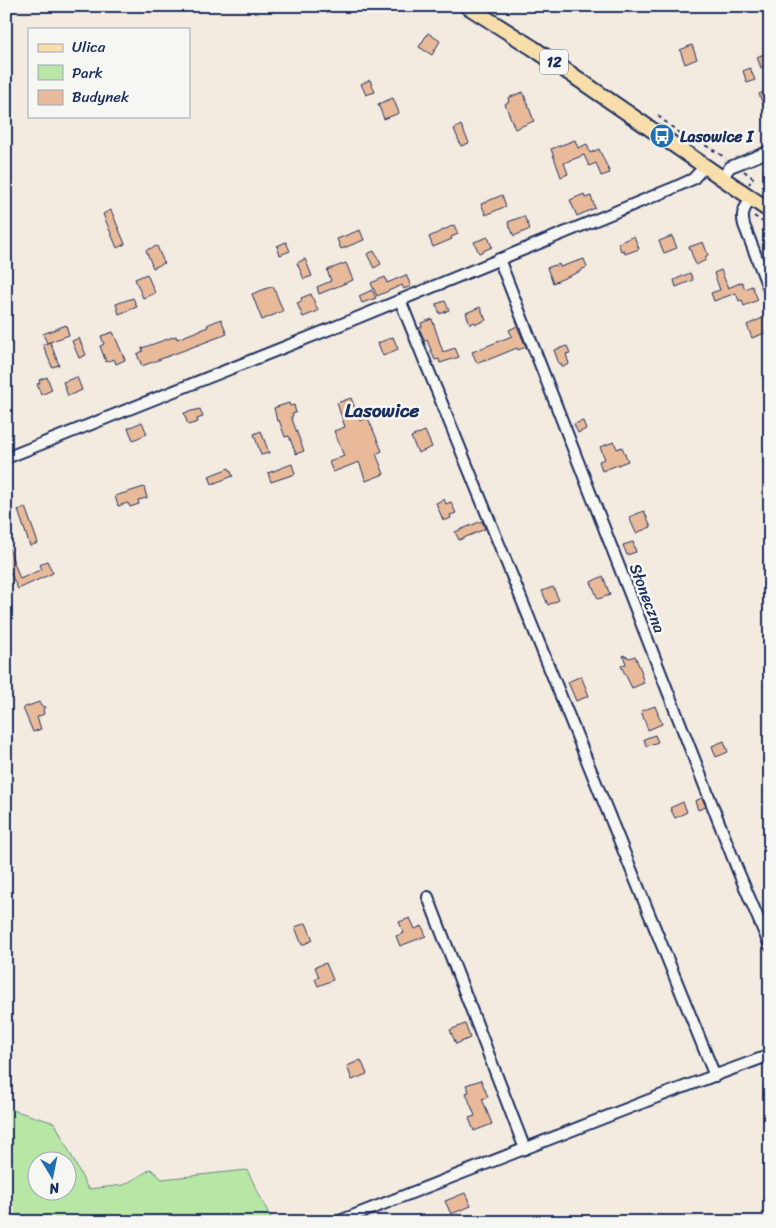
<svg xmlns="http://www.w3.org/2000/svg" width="776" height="1228" viewBox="0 0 776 1228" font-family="Sriracha,sans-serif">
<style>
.green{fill:#b8e6a5;stroke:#6a8a82;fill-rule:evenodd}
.building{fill:#e9ba9a;stroke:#1b2f5e}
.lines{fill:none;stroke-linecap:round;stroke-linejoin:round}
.minor-casing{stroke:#1b2f5e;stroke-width:14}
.major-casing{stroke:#1b2f5e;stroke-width:18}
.path{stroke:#1b2f5e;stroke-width:2;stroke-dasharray:4 4;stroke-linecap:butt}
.minor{stroke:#f6f6f2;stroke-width:10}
.major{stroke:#f8deab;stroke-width:14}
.labels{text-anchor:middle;stroke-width:5;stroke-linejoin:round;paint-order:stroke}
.shield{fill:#f6f6f2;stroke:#5d6b8a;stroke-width:1}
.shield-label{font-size:15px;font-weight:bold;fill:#1b2f5e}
.poi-label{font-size:16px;font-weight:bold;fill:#1b2f5e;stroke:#f6f6f2;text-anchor:start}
.street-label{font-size:16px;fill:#1b2f5e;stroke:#f6f6f2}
.quarter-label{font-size:19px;font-weight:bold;fill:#1b2f5e;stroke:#f6f6f2}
</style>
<rect width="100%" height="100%" fill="#f3eae0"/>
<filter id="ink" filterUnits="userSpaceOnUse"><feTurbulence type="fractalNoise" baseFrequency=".02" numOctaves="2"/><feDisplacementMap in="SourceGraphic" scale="10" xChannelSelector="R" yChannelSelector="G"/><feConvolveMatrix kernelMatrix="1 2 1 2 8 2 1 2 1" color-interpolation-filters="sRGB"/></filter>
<g filter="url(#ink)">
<!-- green -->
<path class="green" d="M6,1108L55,1123L88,1189L124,1185L151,1169L162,1179L247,1170L273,1222H6V1129L8,1128L6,1126ZM38,1160H68V1190H38Z"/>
<!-- building -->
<g class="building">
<polygon points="428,33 440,41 432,55 419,47"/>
<polygon points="692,45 697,59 685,64 680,50"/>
<polygon points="766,53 770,64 761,68 757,57"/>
<polygon points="750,68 755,80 747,83 743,71"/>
<polygon points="370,80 375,92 366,95 361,84"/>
<polygon points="770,89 770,120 769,120 759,94"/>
<polygon points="523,92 534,121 515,129 505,104 509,102 508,98"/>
<polygon points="393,98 399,113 384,119 378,104"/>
<polygon points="461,125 469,143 461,146 454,129"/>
<polygon points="575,140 578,148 587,144 590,153 599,149 610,173 601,176 596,163 589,166 584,155 564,163 568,174 561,177 551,149"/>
<polygon points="584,194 585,198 591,196 595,208 577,216 570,200"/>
<polygon points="502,195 506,206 486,215 481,204"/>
<polygon points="111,210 125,244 117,248 103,214"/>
<polygon points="524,216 530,229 514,236 508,222"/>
<polygon points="454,225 458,234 451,237 452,239 433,247 429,237"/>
<polygon points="360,230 364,240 341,249 337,239"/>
<polygon points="634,236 639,249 625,254 624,250 621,251 618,243"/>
<polygon points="672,236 677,248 664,253 659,241"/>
<polygon points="488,237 492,247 479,253 474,242"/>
<polygon points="286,242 290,251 280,255 277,246"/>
<polygon points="703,242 708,255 705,257 706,260 696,265 689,247"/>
<polygon points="157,246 164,263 153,268 146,250"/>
<polygon points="374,251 381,264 374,268 367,254"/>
<polygon points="305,259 312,276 304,279 297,263"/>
<polygon points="584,259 587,267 581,270 581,271 553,283 547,268 555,265 555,266 559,264 560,267"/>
<polygon points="346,263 353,280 319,294 317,287 331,281 327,270"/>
<polygon points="721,270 728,288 742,282 745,289 752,286 758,300 744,306 742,300 739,301 736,293 714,301 711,293 720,290 714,273"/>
<polygon points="690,273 693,280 676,287 674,280"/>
<polygon points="147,274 155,293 143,298 135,279"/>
<polygon points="406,275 411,286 404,289 402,285 377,296 371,283 385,277 387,283"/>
<polygon points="273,286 283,311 262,320 252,294"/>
<polygon points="372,290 376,298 362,303 359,296"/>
<polygon points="311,294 318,311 303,317 297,303 302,301 301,298"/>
<polygon points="133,298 137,307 119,314 116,304"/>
<polygon points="445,301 449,310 440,314 436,304"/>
<polygon points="480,307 486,320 476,324 475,322 470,324 466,313"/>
<polygon points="767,316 770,322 770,331 752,338 747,325"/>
<polygon points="221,319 227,334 142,366 137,354 143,351 142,348 176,336 177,339 208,327 207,325"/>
<polygon points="432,319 443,352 455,348 459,357 440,363 439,359 435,360 427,340 425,341 419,328 422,327 421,323"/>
<polygon points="66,325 69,335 47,343 43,334"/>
<polygon points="517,326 526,347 518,350 517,348 485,361 485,359 477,363 472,352 512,336 509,330"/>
<polygon points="113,332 125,360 116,364 114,359 106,362 100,346 104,344 101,336"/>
<polygon points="393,337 398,349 383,356 378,343"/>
<polygon points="79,338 86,355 79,358 72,341"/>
<polygon points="50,342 59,365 52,367 43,345"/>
<polygon points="567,346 570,353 566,354 569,364 562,367 561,363 559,364 554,350"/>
<polygon points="47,377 52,390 41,395 37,384 40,383 39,380"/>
<polygon points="77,377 82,390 68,396 63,382"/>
<polygon points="351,398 360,421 368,418 382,451 376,454 384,474 366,481 359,462 333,472 329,462 344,456 334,431 345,427 337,403"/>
<polygon points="289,403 290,406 294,405 296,413 292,414 293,416 291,417 304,451 296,454 289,436 285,437 279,420 277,421 274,408"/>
<polygon points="200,409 203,417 197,419 198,422 188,425 184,413"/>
<polygon points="583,421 586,429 578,433 574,424"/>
<polygon points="142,422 147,434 133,440 128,428"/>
<polygon points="261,431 269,453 261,455 254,434"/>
<polygon points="425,431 432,447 418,453 411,437"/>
<polygon points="614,442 617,449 622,447 628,461 602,471 599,461 605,459 600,447"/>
<polygon points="292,464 295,474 271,482 268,473"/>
<polygon points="229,468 233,476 212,484 209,476"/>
<polygon points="144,487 147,498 138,500 139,504 130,507 128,503 118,506 115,496"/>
<polygon points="444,499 446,504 451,502 456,513 450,515 451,518 446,520 443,520 436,503"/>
<polygon points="25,507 38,543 30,546 18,510"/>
<polygon points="644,511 651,527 636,533 629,517"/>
<polygon points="482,521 485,529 459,540 455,532"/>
<polygon points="633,542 636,552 627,555 623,545"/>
<polygon points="6,543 7,543 20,579 42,569 40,565 47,561 53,573 18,589 10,572 9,573 6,565"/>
<polygon points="603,576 610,595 598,599 591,582"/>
<polygon points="553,587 559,600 548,605 542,591"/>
<polygon points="623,655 630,658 635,656 642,673 641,674 644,683 632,688 621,666 626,664"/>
<polygon points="581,676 589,696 576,701 568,682"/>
<polygon points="39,702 41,706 45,707 43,710 44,714 37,717 41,729 33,732 23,708"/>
<polygon points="655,706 662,724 648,730 641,711"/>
<polygon points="655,735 658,742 646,746 644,739"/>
<polygon points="724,741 728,752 716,757 712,746"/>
<polygon points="702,798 706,807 698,810 695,801"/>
<polygon points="683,802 687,812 675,818 670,808"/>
<polygon points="410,918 415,929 422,926 426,936 400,946 396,936 404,933 399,922"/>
<polygon points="306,923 313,940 302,945 295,927"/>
<polygon points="326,963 333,980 318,986 315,979 319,977 315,967"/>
<polygon points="465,1024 470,1038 456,1044 450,1030"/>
<polygon points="361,1060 367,1074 352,1080 347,1066"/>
<polygon points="481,1080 488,1097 482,1099 492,1124 474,1131 469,1118 475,1116 466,1093 469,1092 466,1085"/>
<polygon points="465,1193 471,1206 451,1214 445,1201"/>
</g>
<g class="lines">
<defs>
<g id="minor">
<polyline points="722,178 730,167 770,151"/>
<path d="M752,198C744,208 741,213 744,225L770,292"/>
<polyline points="499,259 738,871 770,946"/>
<polyline points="400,300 715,1076"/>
<polyline points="6,458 330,329 671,189 693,179 705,166"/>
<polyline points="428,897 525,1149"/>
<polyline points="337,1222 657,1097 770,1055"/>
</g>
<polyline id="major" points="467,6 533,48 770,211"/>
</defs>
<!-- minor casing -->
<use href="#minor" class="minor-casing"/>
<!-- major casing -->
<use href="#major" class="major-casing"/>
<!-- path -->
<g class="path">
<polyline points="658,116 681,134 705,145 726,158"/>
<polyline points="744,171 753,178 749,184"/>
<polyline points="754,216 770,227"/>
</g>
<!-- minor -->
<use href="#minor" class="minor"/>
<!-- major -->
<use href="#major" class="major"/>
</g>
</g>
<!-- icons -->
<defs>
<symbol id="bus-disc" viewBox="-11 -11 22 22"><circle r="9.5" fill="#1f6fb2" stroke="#f6f6f2"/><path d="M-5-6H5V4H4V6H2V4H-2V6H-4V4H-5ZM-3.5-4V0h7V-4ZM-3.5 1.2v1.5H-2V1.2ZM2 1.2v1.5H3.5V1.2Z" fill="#fff"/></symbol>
</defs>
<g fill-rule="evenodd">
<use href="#bus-disc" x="648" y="122" width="28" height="28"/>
</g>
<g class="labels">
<!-- shield labels -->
<rect class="shield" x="540" y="49.5" width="28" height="25" rx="4"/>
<g class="shield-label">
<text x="554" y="67">12</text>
</g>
<!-- poi labels -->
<g class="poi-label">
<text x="680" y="142">Lasowice I</text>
</g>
<!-- street labels -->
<g class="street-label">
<text transform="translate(648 598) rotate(69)" y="6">Słoneczna</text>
</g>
<!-- quarter labels -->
<g class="quarter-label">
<text x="382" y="417">Lasowice</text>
</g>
</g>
<!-- margin -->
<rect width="776" height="1228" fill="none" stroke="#f6f6f2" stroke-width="25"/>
<rect x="12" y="12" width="751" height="1203" fill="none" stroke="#1b2f5e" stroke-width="2" filter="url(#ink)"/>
<!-- legend -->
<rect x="28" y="28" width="162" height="90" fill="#f6f6f2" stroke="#9ea6b7"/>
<rect x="38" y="44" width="25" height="8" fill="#f8deab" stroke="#9ea6b7"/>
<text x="72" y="52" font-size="15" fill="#1b2f5e">Ulica</text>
<rect x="38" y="65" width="25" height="15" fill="#b8e6a5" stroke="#9ea6b7"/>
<text x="72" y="78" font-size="15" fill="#1b2f5e">Park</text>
<rect x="38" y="90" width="25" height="15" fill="#e9ba9a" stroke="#9ea6b7"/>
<text x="72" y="102" font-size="15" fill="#1b2f5e">Budynek</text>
<!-- north arrow -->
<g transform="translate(52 1176) rotate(170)"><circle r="24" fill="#f6f6f2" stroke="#9ea6b7"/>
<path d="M0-4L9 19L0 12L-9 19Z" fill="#1f6fb2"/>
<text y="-8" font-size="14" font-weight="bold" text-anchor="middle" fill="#1b2f5e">N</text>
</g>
</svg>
